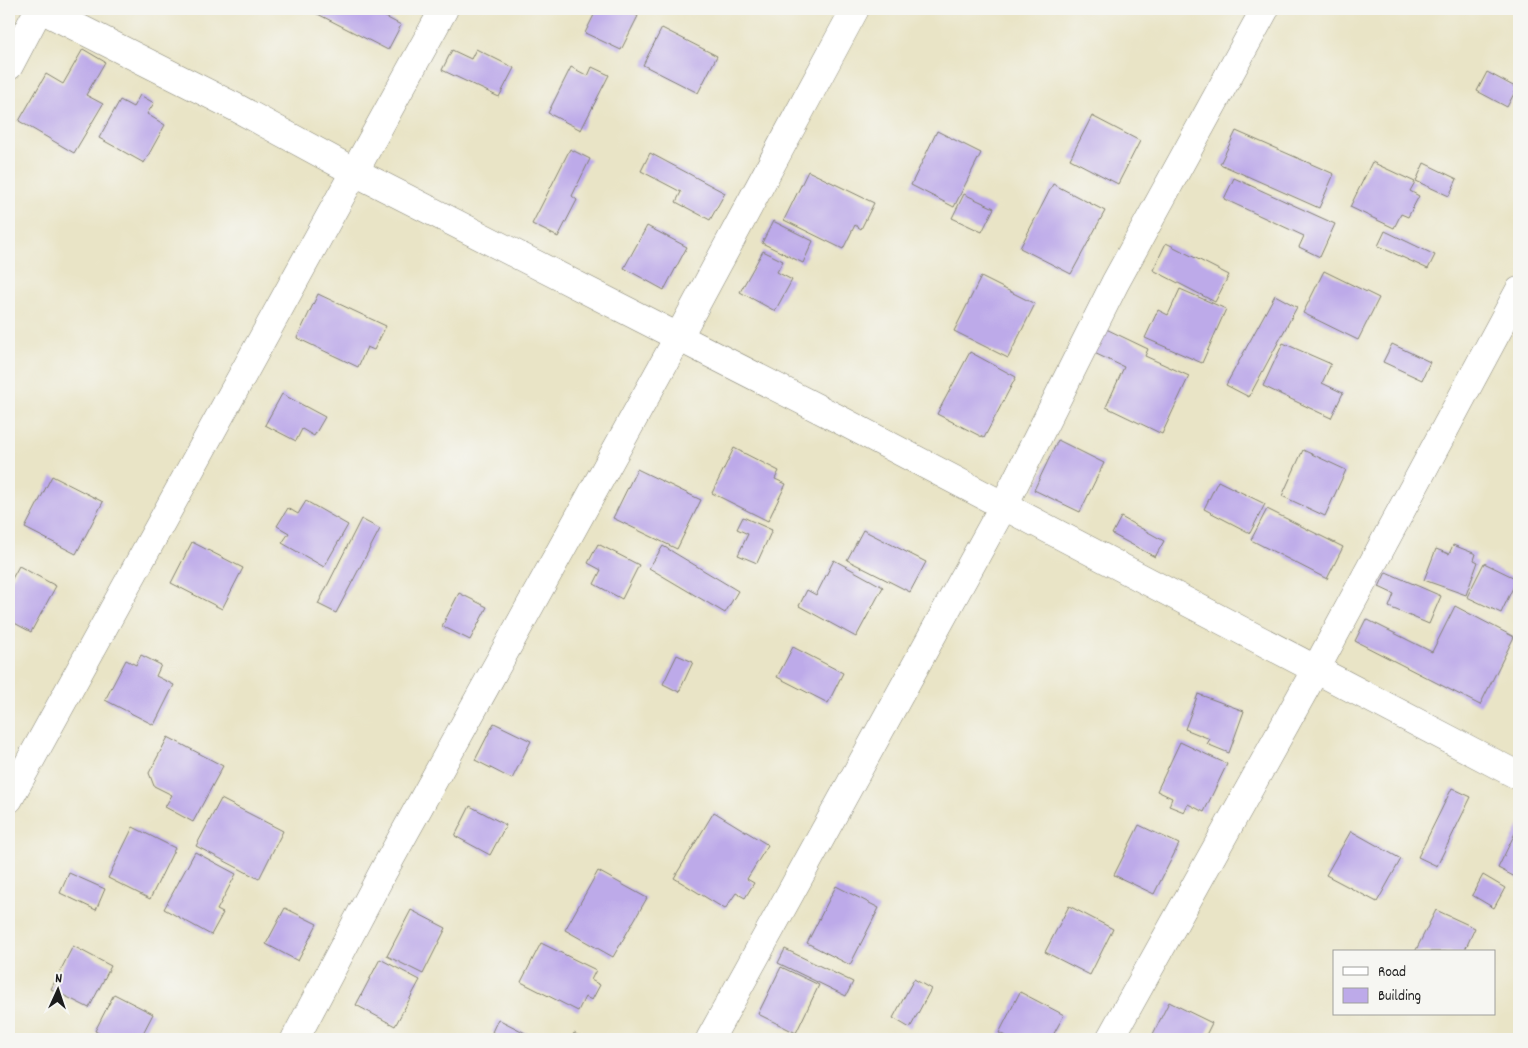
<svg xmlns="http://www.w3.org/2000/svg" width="1528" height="1048" viewBox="0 0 1528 1048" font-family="Dekko,sans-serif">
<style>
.building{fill:#bdaae9}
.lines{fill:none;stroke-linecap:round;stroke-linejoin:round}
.minor-casing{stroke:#828071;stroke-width:29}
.minor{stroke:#fff;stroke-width:28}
</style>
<rect width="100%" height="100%" fill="#f6f6f2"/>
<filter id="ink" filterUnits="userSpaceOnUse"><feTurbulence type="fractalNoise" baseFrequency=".02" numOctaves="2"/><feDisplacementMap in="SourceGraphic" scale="10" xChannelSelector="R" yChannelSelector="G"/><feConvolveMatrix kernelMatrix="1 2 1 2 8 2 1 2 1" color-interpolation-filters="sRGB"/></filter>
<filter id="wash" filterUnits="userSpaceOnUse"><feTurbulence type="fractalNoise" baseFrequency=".0096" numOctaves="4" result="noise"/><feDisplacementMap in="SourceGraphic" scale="20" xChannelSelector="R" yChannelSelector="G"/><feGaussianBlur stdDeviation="1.12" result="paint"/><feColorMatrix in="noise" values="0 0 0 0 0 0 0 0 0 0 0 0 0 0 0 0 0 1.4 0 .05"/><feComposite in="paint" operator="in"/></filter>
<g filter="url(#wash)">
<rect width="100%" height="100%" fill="#e9e4c6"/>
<g id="blocks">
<!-- building -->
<g class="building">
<polygon points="308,9 370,9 401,25 388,50"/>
<polygon points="597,9 623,9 638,16 621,50 585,33"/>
<polygon points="662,28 717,56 698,93 643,65"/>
<polygon points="83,49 105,62 86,95 103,104 74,153 19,121 46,74 63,84"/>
<polygon points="476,49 514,68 499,97 442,70 452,50 471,59"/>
<polygon points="571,67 588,76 592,67 609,75 581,130 548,113"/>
<polygon points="1487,72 1517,88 1507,107 1477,91"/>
<polygon points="140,95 154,103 147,114 165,125 144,163 99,138 120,100 133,107"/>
<polygon points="1092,116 1140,141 1118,184 1070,159"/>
<polygon points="937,131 981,153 954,207 911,185"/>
<polygon points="1236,131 1334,174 1319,208 1220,164"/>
<polygon points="570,149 590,159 572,196 577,200 558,237 532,224"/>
<polygon points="650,153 725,193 710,220 676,202 681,192 641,171"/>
<polygon points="1372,162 1415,182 1410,191 1419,196 1408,217 1401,214 1394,228 1350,207"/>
<polygon points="1424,163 1457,179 1449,196 1416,181"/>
<polygon points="808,171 874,203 861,229 855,225 843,249 784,220"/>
<polygon points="1234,178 1335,224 1320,257 1299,247 1304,236 1224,199"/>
<polygon points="1053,184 1105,211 1071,274 1020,248"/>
<polygon points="964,194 994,208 982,232 952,218"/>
<polygon points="773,221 813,241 803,263 762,243"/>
<polygon points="647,226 687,247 664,290 624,268"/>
<polygon points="1385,231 1435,255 1428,269 1378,246"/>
<polygon points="1166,243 1229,275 1215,302 1153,270"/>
<polygon points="763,251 783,261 777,272 792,280 775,311 740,292"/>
<polygon points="1324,271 1379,298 1358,340 1303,313"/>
<polygon points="981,277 1035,304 1008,358 954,331"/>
<polygon points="1180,289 1226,309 1202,363 1145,338 1158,310 1168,315"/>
<polygon points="318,294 386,326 374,350 367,347 358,367 297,338"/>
<polygon points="1275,295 1297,307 1249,397 1226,385"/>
<polygon points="1102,327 1148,349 1145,356 1189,376 1162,434 1106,407 1124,367 1090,351"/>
<polygon points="1283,343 1331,364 1322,383 1343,393 1331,418 1263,386"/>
<polygon points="1392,344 1430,362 1422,380 1383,362"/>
<polygon points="970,352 1016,377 984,438 937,414"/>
<polygon points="282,394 325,417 314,436 302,429 296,441 265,425"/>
<polygon points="1058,440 1104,463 1080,512 1034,490"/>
<polygon points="734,448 779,471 775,479 786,484 768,521 712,493"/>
<polygon points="1303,450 1346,470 1325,516 1282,496"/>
<polygon points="637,469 701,500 677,549 613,518"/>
<polygon points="52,476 103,502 76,554 25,528"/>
<polygon points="1218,481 1265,504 1250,533 1204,509"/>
<polygon points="306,501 348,525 324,567 282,543 289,533 277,526 288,508 298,514"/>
<polygon points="1267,509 1343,547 1327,579 1251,540"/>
<polygon points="743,517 772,530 757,563 738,555 748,534 737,529"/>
<polygon points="1121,517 1164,541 1155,557 1112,534"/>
<polygon points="361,519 380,529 336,613 318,604"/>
<polygon points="863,530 926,562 910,592 847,560"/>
<polygon points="192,542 243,568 222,609 171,583"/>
<polygon points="598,544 639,565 622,599 594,584 601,570 588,563"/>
<polygon points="1453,545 1476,554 1474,560 1478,562 1466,595 1424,580 1436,549 1449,554"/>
<polygon points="663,546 738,591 725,613 649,568"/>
<polygon points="834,560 883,587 856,637 799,606 807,590 816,595"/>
<polygon points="1484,563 1517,579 1501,613 1467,597"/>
<polygon points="19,566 56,586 31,632 9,620 9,584"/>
<polygon points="1386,572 1441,596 1429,624 1389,607 1394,594 1379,587"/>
<polygon points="459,593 487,607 470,640 442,626"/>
<polygon points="1455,606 1514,637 1480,705 1355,641 1366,619 1432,652"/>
<polygon points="793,647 843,673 828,703 777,677"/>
<polygon points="141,655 161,665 156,676 174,685 154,725 105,700 126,660 136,665"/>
<polygon points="677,655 693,662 679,692 663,684"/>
<polygon points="1198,694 1244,711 1229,753 1207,744 1210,739 1185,729"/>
<polygon points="494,723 531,741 512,779 475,760"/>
<polygon points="168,737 223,766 193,822 165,807 172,795 154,786 149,773"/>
<polygon points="1180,742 1227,764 1204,812 1188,804 1184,812 1169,806 1172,798 1157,791"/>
<polygon points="1452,788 1471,797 1437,866 1418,857"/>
<polygon points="221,799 283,831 259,879 196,846"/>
<polygon points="470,806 506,825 490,855 455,836"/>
<polygon points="714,812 768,845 747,879 754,883 745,898 736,893 725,909 674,878"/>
<polygon points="1139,825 1179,844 1154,894 1114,875"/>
<polygon points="1519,825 1519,879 1498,868"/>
<polygon points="133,827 175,848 150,899 108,878"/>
<polygon points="1351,831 1401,859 1377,902 1326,875"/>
<polygon points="195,852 236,874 217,910 223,913 211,935 164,909"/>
<polygon points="598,871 647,898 613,957 565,930"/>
<polygon points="69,873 105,889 96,910 60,893"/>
<polygon points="1483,875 1505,888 1494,908 1472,895"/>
<polygon points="836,886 879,908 850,965 807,943"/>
<polygon points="1069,906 1113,929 1090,975 1045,952"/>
<polygon points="285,908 317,924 298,961 266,944"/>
<polygon points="411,910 446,928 423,974 387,956"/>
<polygon points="1436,910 1475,928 1464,952 1415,952"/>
<polygon points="541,943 596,970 591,980 600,985 592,1000 585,997 578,1011 521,982"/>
<polygon points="73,946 111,966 89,1008 51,989"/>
<polygon points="785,949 853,982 846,996 778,963"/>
<polygon points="380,959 420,980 395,1026 356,1005"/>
<polygon points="781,967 819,985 796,1033 758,1014"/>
<polygon points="914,979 931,989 910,1028 893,1018"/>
<polygon points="1020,992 1064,1015 1051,1039 1012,1039 999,1033"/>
<polygon points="114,994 153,1014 140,1039 110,1039 95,1031"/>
<polygon points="1169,1002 1212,1023 1204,1039 1164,1039 1153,1034"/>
<polygon points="498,1019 537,1039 504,1039 492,1032"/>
<polygon points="574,1033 584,1039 571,1039"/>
</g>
</g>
</g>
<g filter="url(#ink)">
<use href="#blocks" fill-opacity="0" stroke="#828071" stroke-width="1"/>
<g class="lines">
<defs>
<g id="minor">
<polyline points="41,9 237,108 353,171 827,413 1519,776"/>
<polyline points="9,66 39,9"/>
<path d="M9,799C156,537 297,271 444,9"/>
<polyline points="295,1039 383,872 679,336 855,9"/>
<polyline points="710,1039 1004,505 1115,283 1265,9"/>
<polyline points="1110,1039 1316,669 1519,291"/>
</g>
</defs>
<!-- minor casing -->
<use href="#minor" class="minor-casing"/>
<!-- minor -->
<use href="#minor" class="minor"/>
</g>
</g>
<!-- margin -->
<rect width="1528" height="1048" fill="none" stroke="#f6f6f2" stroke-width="30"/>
<!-- legend -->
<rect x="1333" y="950" width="162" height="65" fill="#f6f6f2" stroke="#9f9f9c"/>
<rect x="1343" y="967" width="25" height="8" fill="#ffffff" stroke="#9f9f9c"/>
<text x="1378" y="976" font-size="15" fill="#1c1c1c">Road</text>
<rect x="1343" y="988" width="25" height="15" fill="#bdaae9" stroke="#9f9f9c"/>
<text x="1378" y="1000" font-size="15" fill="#1c1c1c">Building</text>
<!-- north arrow -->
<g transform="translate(58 990) rotate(3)" stroke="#f6f6f2" stroke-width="4" paint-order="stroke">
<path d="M0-4L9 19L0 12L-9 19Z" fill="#1c1c1c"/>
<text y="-8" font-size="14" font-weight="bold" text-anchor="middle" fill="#1c1c1c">N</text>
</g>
</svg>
